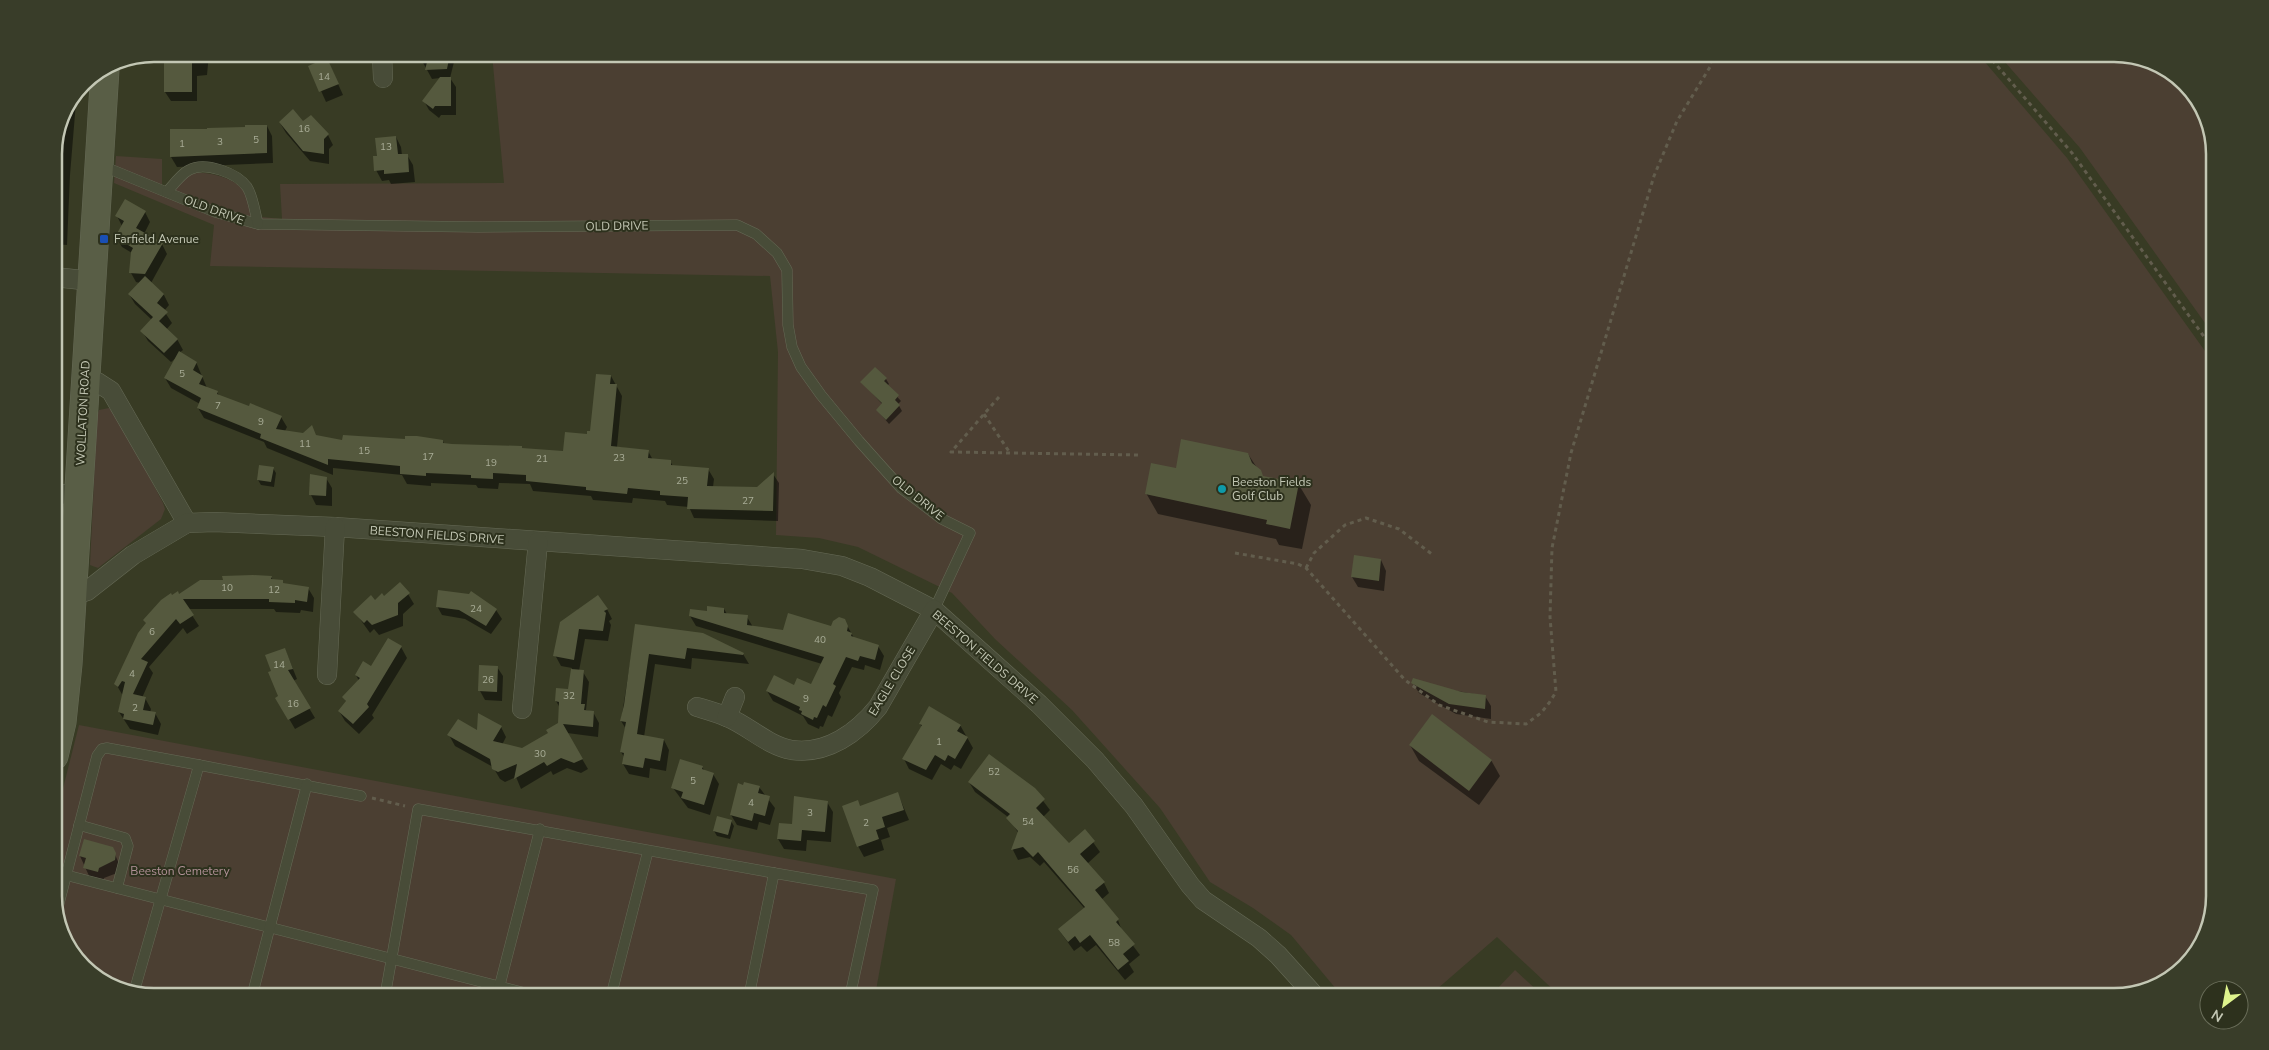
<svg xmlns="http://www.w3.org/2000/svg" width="2269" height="1050" viewBox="0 0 2269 1050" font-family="'Nunito Sans',sans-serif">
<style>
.green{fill:#4b3f32}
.shadow{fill:#0007}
.building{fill:#55593e}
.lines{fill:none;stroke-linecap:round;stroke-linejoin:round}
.lane-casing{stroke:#666a56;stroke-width:11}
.street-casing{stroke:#666a56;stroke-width:20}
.secondary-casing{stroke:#666a56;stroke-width:29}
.path{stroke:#625d4d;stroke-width:3;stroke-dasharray:4 4;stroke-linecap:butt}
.lane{stroke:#484c38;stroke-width:10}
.street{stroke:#484c38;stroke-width:19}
.secondary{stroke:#595e46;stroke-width:28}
.transit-dot{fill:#1a4fb4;stroke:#2d311d;stroke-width:2}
.culture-dot{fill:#0f9aa8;stroke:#2d311d;stroke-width:2}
.labels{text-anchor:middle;stroke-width:4;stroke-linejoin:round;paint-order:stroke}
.number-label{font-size:10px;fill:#a8ac96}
.street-label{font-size:12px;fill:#c3c7b4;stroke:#2d311d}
.poi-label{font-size:12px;fill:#c3c7b4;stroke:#2d311d;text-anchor:start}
.park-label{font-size:12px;fill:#b19197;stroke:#2d311d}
.rim{fill:none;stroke:#c3c7b4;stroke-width:2.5}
</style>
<rect width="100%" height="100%" fill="#383b24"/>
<!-- green -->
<g class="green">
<path d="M492,54H1978L2067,158L2215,365V895L2207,934L2170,979L2114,996H1560L1497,937L1429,996H1342L1291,935L1253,908L1210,882L1160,808L1072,710L995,639L952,593L858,547L819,538L776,535L778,352L770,276L210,266L214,225L114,183L116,156L162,159V185L175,190C179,185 185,177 192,174C205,170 235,178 243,190C248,197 249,208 252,216L282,219L280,184L504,183Z"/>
<polygon points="1998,54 2114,54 2153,62 2198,99 2215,149 2215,337 2080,148"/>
<polygon points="109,408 118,417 163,503 165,509 161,519 98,568 90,565 97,416 99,410"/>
<polygon points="79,725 896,879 875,996 155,996 116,988 75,956 54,902 54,824"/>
<polygon points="1515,970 1543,996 1502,996 1496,990"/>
</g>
<!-- shadow -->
<g class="shadow">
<polygon points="159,54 209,54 207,75 197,76 197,101 171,101 165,92 165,61 163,61"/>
<polygon points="422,54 456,54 450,78 456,87 456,115 441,115 439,118 429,110 424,101 440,78 432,79 421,59"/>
<polygon points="327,59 343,95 326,102 310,66"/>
<polygon points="73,98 76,102 70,175 67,245 54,244 54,149 64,110"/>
<polygon points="280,123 303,123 328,135 333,145 329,149 329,164 310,161 286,133"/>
<polygon points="267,126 272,136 273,163 177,167 171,157 209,131"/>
<polygon points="396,137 401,147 402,155 407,155 413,165 415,182 391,184 389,180 382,181 376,170 378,158"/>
<polygon points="145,212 150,222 144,234 162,244 167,254 151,283 164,295 169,305 164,311 172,323 166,330 177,339 183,350 179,353 196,362 207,388 217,392 220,397 281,417 287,427 285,431 343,441 443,441 444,444 564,453 591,432 611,376 622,396 617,447 648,451 653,460 670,461 673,466 708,469 714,479 713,487 758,488 773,474 779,483 778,521 694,518 689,507 667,505 665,501 633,498 632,503 593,500 591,496 533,491 530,484 499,483 498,489 478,488 476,485 431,483 431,486 407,484 402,475 333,468 333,475 267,448 264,442 204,418 198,408 200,404 171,388 165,378 176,358 171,362 148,341 142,331 152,320 135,304 129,294 140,283 136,282 131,273 132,253 122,247 116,237 122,226 117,216"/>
<polygon points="54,353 56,357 55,377 54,377"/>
<polygon points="875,368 886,379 889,384 887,386 901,401 898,404 902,411 889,424 877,410 883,405 862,382"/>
<polygon points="1248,454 1263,477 1299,485 1311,505 1302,549 1279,545 1276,539 1158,514 1146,493 1177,469"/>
<polygon points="273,468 276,473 274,487 261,485 258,480"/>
<polygon points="326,478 332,488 332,506 316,505 311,495"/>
<polygon points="1381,560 1386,571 1384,591 1358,587 1352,577"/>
<polygon points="271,577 273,580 282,581 284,585 308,588 314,598 313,612 301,610 300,613 276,612 274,609 188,609 199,626 187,634 183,628 149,667 153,673 142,698 145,698 151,709 150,713 155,713 161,724 158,735 130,729 119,712 123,696 116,684 179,595"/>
<polygon points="408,594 414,604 403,614 403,626 379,635 374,629 370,633 355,612 384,597"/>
<polygon points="437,606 496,610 502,619 491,634 465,619 442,615"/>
<polygon points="607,609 612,619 609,621 611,625 608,641 585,639 579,671 583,672 589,682 586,710 593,712 599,723 598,737 567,733 588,769 581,773 567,768 553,775 551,771 521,789 516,777 505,782 500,779 493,767 455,746 449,735 479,733 501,727 506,737 502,745 523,749 549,734 559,723 560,708 556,701 570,691 572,668 561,666 555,655 561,623"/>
<polygon points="724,609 727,614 747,617 753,627 784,631 832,628 844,620 854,638 878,646 884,656 880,670 865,665 864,670 852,667 839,693 841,697 832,717 828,715 823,727 820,726 819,729 808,724 803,716 773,701 767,691 811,686 822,664 696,626 690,616"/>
<polygon points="636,625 743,654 749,664 692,658 691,669 655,664 644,737 664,740 669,750 666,771 650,768 649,778 629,774 623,764 624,757 621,752 626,729 621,721"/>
<polygon points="401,647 407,658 372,715 374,718 359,734 345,721 339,711 347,703 344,697 359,681 356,675 372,668"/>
<polygon points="285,649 297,679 293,681 315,718 295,729 277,698 279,697 272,672"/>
<polygon points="480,666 497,667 503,676 502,701 485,700 480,691"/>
<polygon points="1413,683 1485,696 1491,706 1491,719 1456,714 1419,693"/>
<polygon points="920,724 960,725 973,748 961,769 954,765 951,770 941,764 932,780 909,769 904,759 922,727"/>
<polygon points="1410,745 1491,760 1500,776 1479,805 1419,761"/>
<polygon points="702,767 705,771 713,774 719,784 710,815 688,808 673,788"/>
<polygon points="969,782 1034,789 1050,810 1043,817 1069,845 1085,831 1100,852 1087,864 1104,883 1109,893 1101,900 1118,920 1122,931 1140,955 1129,964 1134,972 1125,980 1096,945 1087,952 1081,946 1074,951 1059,930 1085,909 1044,862 1040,866 1030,857 1018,860 1013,850 1019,834 1008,817 975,792"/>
<polygon points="759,787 775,808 770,825 759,822 757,830 737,825 731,815"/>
<polygon points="898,794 909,820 887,828 890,837 881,840 884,850 864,857 858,846"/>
<polygon points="827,802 833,812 831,842 807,840 806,851 784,849 778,839 793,826"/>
<polygon points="731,821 734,826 730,839 717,836 714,831"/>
<polygon points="112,848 121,868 117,873 104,878 103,881 90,878 80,856"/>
</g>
<!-- building -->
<g class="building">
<polygon points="429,54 450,54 447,69 425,70"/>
<polygon points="170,55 192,55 192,92 164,92 164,59 170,58"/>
<polygon points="327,58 339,84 319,92 308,66"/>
<polygon points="440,77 451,77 451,106 435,106 433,109 422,101"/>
<polygon points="293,109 303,121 311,115 329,134 324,139 324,154 303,151 279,122"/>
<polygon points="245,125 267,125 267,153 170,157 170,129 207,129 207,128 245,127"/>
<polygon points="396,136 398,154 408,154 409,172 384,174 384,170 374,171 373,156 377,156 375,138"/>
<polygon points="125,199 146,211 136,228 163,243 145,274 129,273 131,252 133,248 115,237 124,221 115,216"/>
<polygon points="145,276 164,294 157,303 168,312 159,321 178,339 164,353 140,331 153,317 128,294"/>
<polygon points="179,351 197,362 193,370 203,376 199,384 218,391 217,394 249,406 250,403 282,416 276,429 303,433 312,425 316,435 342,440 343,435 405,439 405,436 417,436 443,440 443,443 452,444 522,446 522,448 563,451 565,432 587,434 587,431 590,431 596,374 611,375 610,384 617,384 611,446 649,450 648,458 671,460 671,465 709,468 707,486 757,487 774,472 773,511 687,509 688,497 660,495 660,491 628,488 627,494 586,490 586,487 526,481 526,475 493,473 493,479 471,478 471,475 426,473 426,476 400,474 400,466 328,459 328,465 260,438 261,434 197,408 201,398 164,378"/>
<polygon points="875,367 887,378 884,381 899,395 895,400 900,405 886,420 876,410 882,403 860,382"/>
<polygon points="1181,439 1248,453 1252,463 1261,470 1263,476 1299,483 1290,529 1266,524 1267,520 1145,494 1151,463 1176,468"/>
<polygon points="259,465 274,467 271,482 257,480"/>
<polygon points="310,474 327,477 326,496 309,495"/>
<polygon points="1354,555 1381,559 1379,581 1351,577"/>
<polygon points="253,575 272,576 271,579 283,580 283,583 309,587 307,602 295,600 295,603 269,602 269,599 183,599 194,615 180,624 176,619 141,659 148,662 133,694 146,697 143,710 156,712 153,725 123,719 124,714 118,712 125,682 122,681 118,687 114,684 138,633 146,623 143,620 161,600 171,593 172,595 178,591 179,594 200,580 223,580 222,576"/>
<polygon points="400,582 410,593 398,603 398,615 372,625 367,620 364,623 353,612 371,595 375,600 382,593 384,596"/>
<polygon points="438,590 469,594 471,591 497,609 486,626 459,610 436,607"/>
<polygon points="598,595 608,609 604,611 606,613 603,631 579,629 574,660 553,656 560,622"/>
<polygon points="707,606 724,608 724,613 748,615 747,625 783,630 788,613 831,626 833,621 839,617 845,619 848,626 847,631 852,633 851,636 879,645 875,660 860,656 858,661 846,657 833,684 836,686 826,707 823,705 817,718 814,717 813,720 801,714 802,711 799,710 800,707 766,691 774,675 794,685 797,678 811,684 824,657 689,616 690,609 707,611"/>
<polygon points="635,624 703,633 744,653 743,655 687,648 685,659 649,654 637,734 664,739 660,761 645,758 643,768 622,764 624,753 620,752 626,722 620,721 624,705"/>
<polygon points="388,638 402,646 367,704 369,707 353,724 338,711 346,701 342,697 360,678 355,675 363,661 371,666"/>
<polygon points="285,648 293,669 288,670 311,708 288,720 275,698 278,696 268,672 271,671 265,655"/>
<polygon points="479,665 498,666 497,692 478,691"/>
<polygon points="571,669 584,670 581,704 585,704 584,710 594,711 593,727 563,724 583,759 574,763 561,758 547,766 544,762 514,779 517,764 498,772 492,769 490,759 447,735 458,719 477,730 478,713 502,726 493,741 522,748 548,733 546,730 558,723 559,702 555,701 556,688 568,689"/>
<polygon points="1413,678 1462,692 1486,695 1485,709 1449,704 1411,683"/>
<polygon points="929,706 961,725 957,731 968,737 955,759 948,755 945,761 935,755 926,770 902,759 922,725 919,724"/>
<polygon points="1432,714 1492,760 1469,791 1409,745"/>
<polygon points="989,754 1035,788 1045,799 1036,808 1069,843 1085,829 1095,841 1080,854 1105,882 1095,890 1119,919 1116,922 1135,944 1123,954 1129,961 1118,970 1090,935 1080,943 1075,936 1068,942 1058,929 1085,907 1038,852 1033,857 1023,847 1011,850 1018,831 1006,818 1010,814 968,782"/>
<polygon points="680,759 703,766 702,769 714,773 704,805 681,798 683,792 671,788"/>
<polygon points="744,782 760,786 758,793 770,796 765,816 754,813 752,821 730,815 738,783 743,785"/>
<polygon points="898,792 904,810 882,817 885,827 876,830 879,839 857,847 842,806 858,800 860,806"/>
<polygon points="794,796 828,801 825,832 802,830 801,841 777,839 779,823 792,824"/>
<polygon points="717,816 732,820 728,835 713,831"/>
<polygon points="84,839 113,847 116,853 115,860 99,868 98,872 83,868 86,858 79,856"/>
</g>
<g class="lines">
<defs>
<g id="lane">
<polyline points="100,165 215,212 258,224 478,227 737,225 756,234 777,253 787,270 788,325 792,347 801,367 821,395 859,441 901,488 942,519 970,533 934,610"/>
<path d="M167,192C173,185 181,174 189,170C205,161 237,173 247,187C253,196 255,213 258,224"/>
<polyline points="199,765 361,796"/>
<polyline points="79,825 125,838 128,846 117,888"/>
<polyline points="54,872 537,996"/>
<polyline points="57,911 97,756 102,749 107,748 199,765 134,992"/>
<polyline points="252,996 307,784"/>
<polyline points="385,996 418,809 774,873"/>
<polyline points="497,996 540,829"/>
<polyline points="611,996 648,851"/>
<polyline points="749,996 774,873 873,890 850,996"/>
</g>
<g id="street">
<polyline points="382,54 383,78"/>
<polyline points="54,277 92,281"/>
<polyline points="85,380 97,382 111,391 187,523"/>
<polyline points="54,493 79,496"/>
<polyline points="72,596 87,591 133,555 187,523 214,522 335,527 802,559 842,566 870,577 934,610 1039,704 1095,760 1134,806 1190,885 1203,900 1259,938 1278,955 1315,996"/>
<polyline points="327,675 335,527"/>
<path d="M697,707C707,710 718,713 727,717C749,726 768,746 792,750C827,755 858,732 878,707L934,610"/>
<polyline points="522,709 538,542"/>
<polyline points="727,717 735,697"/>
</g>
<polyline id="secondary" points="54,756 62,722 68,664 105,69"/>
</defs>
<!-- lane casing -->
<use href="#lane" class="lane-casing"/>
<!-- street casing -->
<use href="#street" class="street-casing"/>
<!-- secondary casing -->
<use href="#secondary" class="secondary-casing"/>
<!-- path -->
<g class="path">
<polyline points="1987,54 2072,153 2215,352"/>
<polyline points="999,397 951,452 1138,455"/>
<polyline points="984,414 1010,453"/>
<polyline points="1235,553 1298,564 1306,568 1405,680 1439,705 1488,722 1526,724 1541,713 1549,703 1556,692 1550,617 1552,548 1571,453 1654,176 1677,121 1710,67 1712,54"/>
<polyline points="1306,568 1314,553 1345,525 1366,518 1399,529 1433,555"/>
<polyline points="372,798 405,806"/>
</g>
<!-- lane -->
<use href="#lane" class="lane"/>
<!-- street -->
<use href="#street" class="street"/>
<!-- secondary -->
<use href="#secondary" class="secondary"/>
</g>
<!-- markers -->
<rect class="transit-dot" x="99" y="234" width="10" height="10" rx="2.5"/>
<circle class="culture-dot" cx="1222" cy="489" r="5"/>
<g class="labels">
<!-- number labels -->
<g class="number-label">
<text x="324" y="80">14</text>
<text x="304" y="132">16</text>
<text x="256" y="143">5</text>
<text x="220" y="145">3</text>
<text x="182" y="147">1</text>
<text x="386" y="150">13</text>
<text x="182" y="377">5</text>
<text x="218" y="409">7</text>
<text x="261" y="425">9</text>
<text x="305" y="447">11</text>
<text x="364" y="454">15</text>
<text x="428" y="460">17</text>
<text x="619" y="461">23</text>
<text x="542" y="462">21</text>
<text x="491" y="466">19</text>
<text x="682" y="484">25</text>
<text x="748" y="504">27</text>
<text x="227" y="591">10</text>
<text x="274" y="593">12</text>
<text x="476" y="612">24</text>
<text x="152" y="635">6</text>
<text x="820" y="643">40</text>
<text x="279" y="668">14</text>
<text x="132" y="677">4</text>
<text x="488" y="683">26</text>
<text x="569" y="699">32</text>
<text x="806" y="702">9</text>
<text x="293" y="707">16</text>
<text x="135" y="711">2</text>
<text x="939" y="745">1</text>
<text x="540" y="757">30</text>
<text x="994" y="775">52</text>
<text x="693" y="784">5</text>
<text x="751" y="806">4</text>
<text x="810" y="816">3</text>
<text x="1028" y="825">54</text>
<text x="866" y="826">2</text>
<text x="1073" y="873">56</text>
<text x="1114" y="946">58</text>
</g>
<!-- street labels -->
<g class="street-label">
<text transform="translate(214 210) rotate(20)" y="4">OLD DRIVE</text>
<text transform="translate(617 226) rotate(-1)" y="4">OLD DRIVE</text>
<text transform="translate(83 413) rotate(-87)" y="4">WOLLATON ROAD</text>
<text transform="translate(918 498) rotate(39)" y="4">OLD DRIVE</text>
<text transform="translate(437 535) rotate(4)" y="4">BEESTON FIELDS DRIVE</text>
<text transform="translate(985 657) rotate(41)" y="4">BEESTON FIELDS DRIVE</text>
<text transform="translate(892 681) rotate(-59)" y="4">EAGLE CLOSE</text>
</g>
<!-- poi labels -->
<g class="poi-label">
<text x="114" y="243">Farfield Avenue</text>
<text x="1232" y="486">Beeston Fields<tspan x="1232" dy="14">Golf Club</tspan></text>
</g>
<!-- park labels -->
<g class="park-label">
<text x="180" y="875">Beeston Cemetery</text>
</g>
</g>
<!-- crop -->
<path d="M0 0H2269V1050H0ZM154 62H2114A92 92 0 0 1 2206 154V896A92 92 0 0 1 2114 988H154A92 92 0 0 1 62 896V154A92 92 0 0 1 154 62Z" fill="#393d29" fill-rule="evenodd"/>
<path class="rim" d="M154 62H2114A92 92 0 0 1 2206 154V896A92 92 0 0 1 2114 988H154A92 92 0 0 1 62 896V154A92 92 0 0 1 154 62Z"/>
<!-- north arrow -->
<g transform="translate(2224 1005) rotate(212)"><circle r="24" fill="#2d311d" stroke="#696d59"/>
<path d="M0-4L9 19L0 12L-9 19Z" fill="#def38d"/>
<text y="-8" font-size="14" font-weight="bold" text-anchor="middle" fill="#c3c7b4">N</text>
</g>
</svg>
